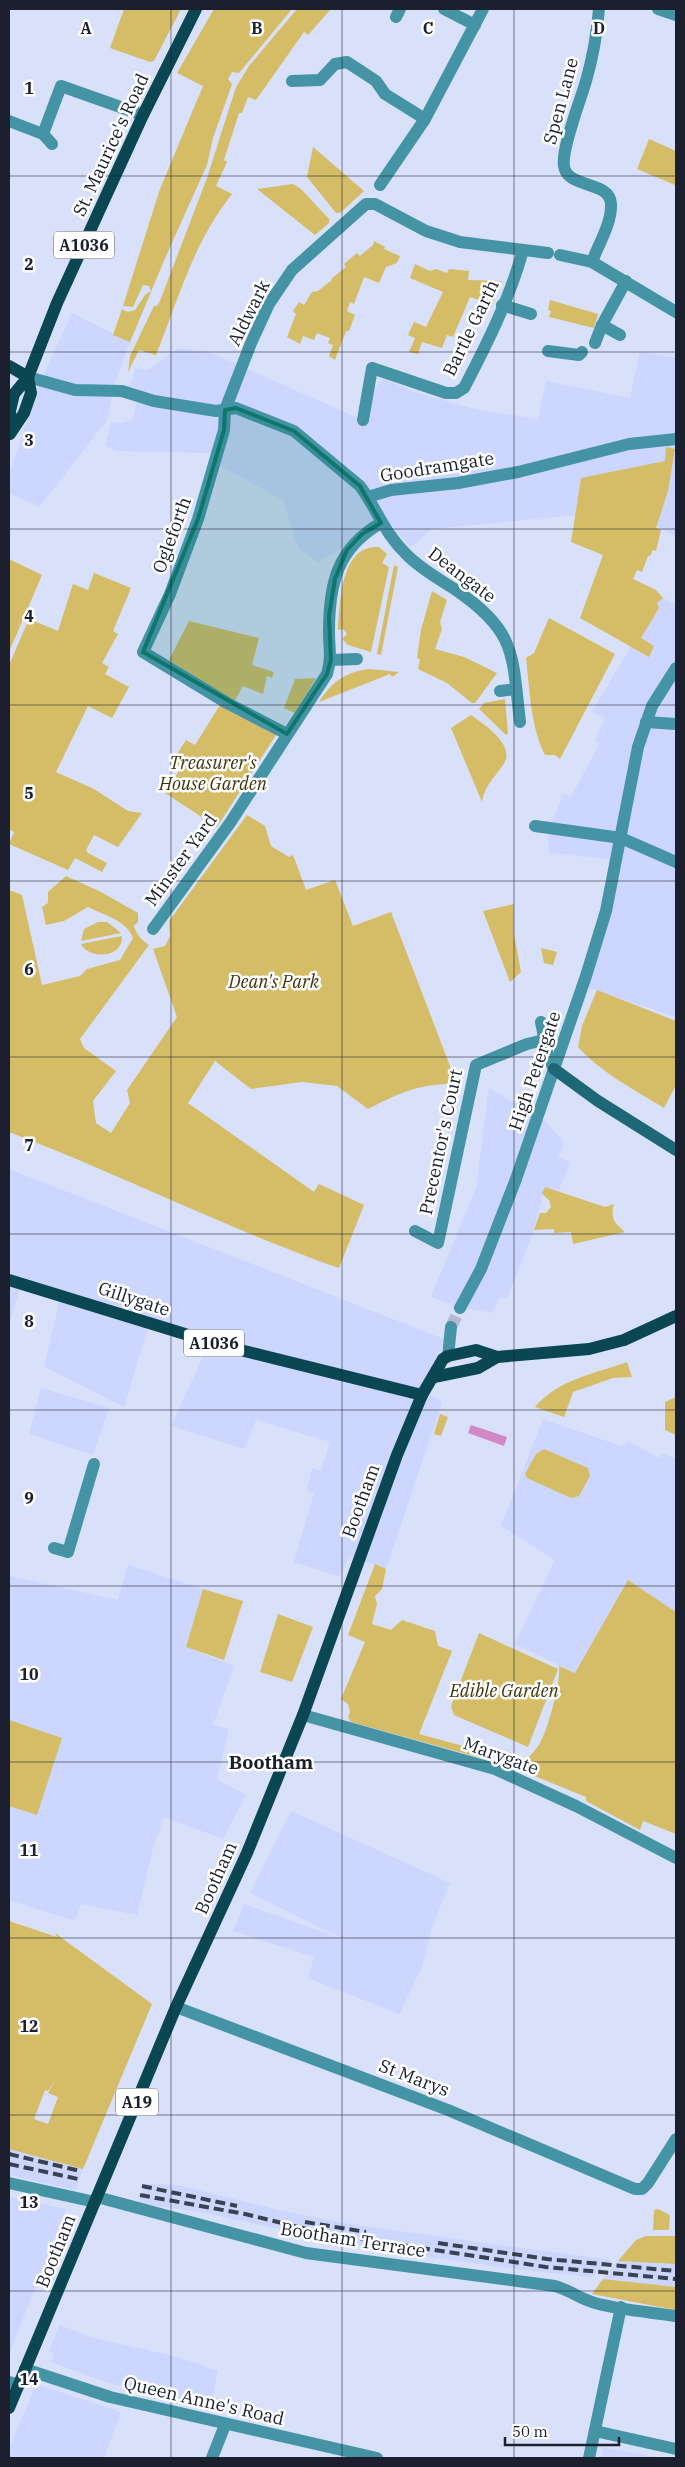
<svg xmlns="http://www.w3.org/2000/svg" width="685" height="2467" viewBox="0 0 685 2467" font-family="'IBM Plex Serif',serif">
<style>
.built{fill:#ccd6fe}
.green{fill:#d5bc66;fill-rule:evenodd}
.water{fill:#d288c4}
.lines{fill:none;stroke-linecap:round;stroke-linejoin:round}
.street-tunnel{stroke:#b3b9d1;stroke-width:12;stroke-dasharray:12 6;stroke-linecap:butt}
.street{stroke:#4594a5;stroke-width:12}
.secondary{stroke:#1e6776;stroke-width:12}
.primary{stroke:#0a4753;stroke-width:12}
.rail{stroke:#3c4152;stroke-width:4;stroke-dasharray:10 5;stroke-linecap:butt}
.marked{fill:#0f766e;fill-opacity:0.2;stroke:#0f766e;stroke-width:4;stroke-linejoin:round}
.grid{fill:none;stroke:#1b1f2e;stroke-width:1;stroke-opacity:0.55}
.labels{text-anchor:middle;stroke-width:5;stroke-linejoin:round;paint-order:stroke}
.shield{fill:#fff;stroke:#5f626d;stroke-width:1}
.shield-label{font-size:16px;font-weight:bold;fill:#1b1f2e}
.street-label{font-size:18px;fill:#1b1f2e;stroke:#fff}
.park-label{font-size:18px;font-style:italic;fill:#3f340a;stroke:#fff}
.neighbourhood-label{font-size:19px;font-weight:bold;fill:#1b1f2e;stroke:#fff}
.grid-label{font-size:16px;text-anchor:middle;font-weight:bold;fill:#1b1f2e;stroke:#fff;stroke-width:5;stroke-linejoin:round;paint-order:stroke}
</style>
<rect width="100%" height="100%" fill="#d9e0fa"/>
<!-- built -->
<g class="built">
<polygon points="72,313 130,342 115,382 107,420 39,507 9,493 9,475 38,387"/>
<polygon points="179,348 211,353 358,418 382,378 414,392 475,409 538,419 546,381 630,398 640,352 675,358 676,537 656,526 668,491 581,478 577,515 432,529 411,547 388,522 318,562 298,548 283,500 220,466 209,453 116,451 105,446 111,422 123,423 133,418 140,389 130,386 135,368 148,370"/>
<polygon points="663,598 676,604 676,1017 586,987 615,860 549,853 548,833 563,794 571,797 600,743 595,740 605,718 592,712 630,648 659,609 657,603"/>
<polygon points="489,1088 545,1121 564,1143 558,1157 570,1162 559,1190 545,1187 534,1230 507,1299 500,1297 492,1313 456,1306 431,1297 476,1188"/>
<polygon points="9,1169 444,1339 428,1393 442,1402 386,1569 349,1556 340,1577 294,1562 314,1493 307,1490 312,1468 321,1471 330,1442 256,1420 244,1449 171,1426 207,1348 148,1328 124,1407 44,1367 60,1299 20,1289 9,1323"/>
<polygon points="41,1388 109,1408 93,1455 29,1434"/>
<polygon points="543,1419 621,1446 629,1441 659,1458 662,1453 676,1459 676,1612 628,1580 575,1673 515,1644 555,1560 501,1526"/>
<polygon points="128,1565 203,1589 186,1647 234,1666 213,1725 229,1729 217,1779 246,1795 223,1839 164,1817 153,1848 137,1915 81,1904 75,1921 9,1900 9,1576 118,1600"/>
<polygon points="291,1811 450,1883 432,1927 422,1967 399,2014 308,1978 314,1957 233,1931 244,1904 350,1942 250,1893"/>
<polygon points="9,2149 83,2169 76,2190 9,2175"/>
<polygon points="146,2184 177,2185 278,2210 355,2225 611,2260 592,2277 522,2270 441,2259 339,2242 210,2214 138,2203"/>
<polygon points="9,2197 66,2209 9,2354"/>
<polygon points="618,2261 676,2264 676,2287 603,2279"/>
<polygon points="60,2325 90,2337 178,2357 218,2371 210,2408 105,2382 51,2362 54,2353 49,2351"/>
<polygon points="36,2384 121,2412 104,2458 9,2458 9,2449"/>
<polygon points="603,2447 660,2458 601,2458"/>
</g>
<!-- green -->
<g class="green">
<polygon points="124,9 181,9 154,61 150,62 110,48"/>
<polygon points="214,9 292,9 239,73 232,72 228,79 232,84 213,138 207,165 166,256 130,342 113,335 122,309 128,312 135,310 145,295 151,291 149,286 143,285 133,307 123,306 160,189 203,86 177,73"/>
<path d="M297,9H331L308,35L304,32L256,100L248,97L242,113H239L224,160L227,162L216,186L232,194C194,241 178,300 156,355L139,350L128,372L130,356L154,306H157L160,301L207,178L236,87L249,66Z"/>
<polygon points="649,139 676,151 675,185 637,169"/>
<polygon points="313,147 364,191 340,213 336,213 307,177"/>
<polygon points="293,184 301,189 329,219 329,223 315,235 257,189"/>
<polygon points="374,241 385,247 384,249 400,256 397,263 386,267 379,283 364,277 354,304 350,302 347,311 355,315 349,331 346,331 335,360 329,356 333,345 328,343 330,338 317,333 314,340 303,336 300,344 287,337 296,314 293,311 299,302 304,305 312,292 318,291 332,280 331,279 346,267 344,264 357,253 360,256 373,245"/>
<polygon points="415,264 430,271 436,269 447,273 449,269 469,271 468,280 502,281 491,307 484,304 485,302 470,297 453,337 447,335 442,348 422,342 418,354 409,352 415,338 408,335 414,322 426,327 443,292 410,278"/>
<polygon points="550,300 598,314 594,328 549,317 551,311 548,310"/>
<polygon points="666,447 675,449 668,491 656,528 661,530 656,551 653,550 650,556 648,556 642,572 637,570 633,579 656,590 663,598 657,603 659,608 641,638 654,646 649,657 580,618 603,555 571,542 581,478 665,461"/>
<path d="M379,547L387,554L382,563L389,567L371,652L348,645L342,639L347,634L343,629L338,630C340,604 340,544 379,547Z"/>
<polygon points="9,559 42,575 9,652"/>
<polygon points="394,565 398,567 381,655 377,654"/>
<polygon points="94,573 131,588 113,631 118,634 102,663 109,667 105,674 129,687 112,718 88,706 56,772 94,789 128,811 142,813 118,847 94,835 86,850 88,853 107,863 102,872 75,858 68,870 9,844 14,832 9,829 9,665 29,619 58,631 73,584 88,590"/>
<polygon points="432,591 447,600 440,622 442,629 435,649 464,657 497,673 475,703 472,703 447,683 418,669 420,659 417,658 421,630"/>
<path d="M549,618L615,654L560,759L555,755H545C530,725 530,691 526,658L534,653Z"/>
<polygon points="189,621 259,638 252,665 274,672 272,678 267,676 263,694 243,686 234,702 169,660"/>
<path d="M369,669L399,672L392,677L390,674L319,702C332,682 345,672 369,669Z"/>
<polygon points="316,678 295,713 284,708 295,679"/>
<polygon points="505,699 508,734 506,735 479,709 484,703"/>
<polygon points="220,705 276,735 217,827 165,793 181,768 172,762 186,740 195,745"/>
<path d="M471,715C485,725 517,746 503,765C493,780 486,783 482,802L451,728Z"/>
<path d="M247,815L265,826L271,846L289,857L293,855L306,890L335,880L353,926L391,912L450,1066L452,1084C417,1084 398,1094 368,1109L337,1086L302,1082L251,1089L215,1061L188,1103L314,1192L319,1184L364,1205L339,1268C227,1229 120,1174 9,1132V890L22,895L42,985L80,976L87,969L120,960L133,938C125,919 105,916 88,907L64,921L46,925L42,907L48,903V892L66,876L99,891L138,913V922L134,926C137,936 141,939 149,945L80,1039L84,1048L116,1071L93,1101L96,1123L111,1133L130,1103L127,1090L177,1017L153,949L165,946L170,936L169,921Z"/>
<polygon points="514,904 514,934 521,972 510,982 483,911"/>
<polygon points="98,922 107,922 121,933 81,941 84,929"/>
<path d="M122,936C123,957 93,960 82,946L81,944Z"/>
<polygon points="541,948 557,952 553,965 544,963"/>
<path d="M597,990L676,1021V1085L664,1108C635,1090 600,1072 578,1047L582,1026Z"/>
<path d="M545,1187L605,1207L614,1204C610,1218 614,1223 625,1232L573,1244L571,1232L554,1233V1229L534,1230L540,1213H546L551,1207L549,1200L542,1194Z"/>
<path d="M627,1362L632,1377L613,1378L573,1392L564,1417L535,1407C559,1379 594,1374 627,1362Z"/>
<polygon points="676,1397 676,1435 665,1430 665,1402"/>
<polygon points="440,1414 448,1417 441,1436 434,1434"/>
<polygon points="544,1449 588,1468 590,1476 579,1496 571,1498 527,1478 525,1474 536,1454"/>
<polygon points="375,1564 386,1569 382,1589 375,1596 377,1604 372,1624 391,1630 402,1620 435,1631 438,1646 452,1651 419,1734 478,1750 483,1755 481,1758 351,1722 348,1717 350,1712 348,1704 341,1699 365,1642 348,1635"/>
<path d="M628,1580L676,1612V1834L643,1821L640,1830L586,1801V1797L532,1775L533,1771L528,1770L525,1761C530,1756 536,1750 540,1743C548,1729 561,1682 559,1666L575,1673Z"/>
<polygon points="203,1589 243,1601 224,1660 186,1647"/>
<polygon points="278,1614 313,1627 292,1682 260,1672"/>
<polygon points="479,1633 558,1669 528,1747 454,1715 451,1706"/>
<polygon points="9,1720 62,1738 37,1815 9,1806"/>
<path d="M9,1921L57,1937L55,1933L152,2004L83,2169L9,2149ZM55,2080L48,2093L58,2097L48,2124L34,2119L45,2090L48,2091Z"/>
<polygon points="658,2209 670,2215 669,2230 653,2230 654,2210"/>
<polygon points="646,2236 676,2236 676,2264 618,2261 636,2240"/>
<polygon points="603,2279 676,2287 676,2310 592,2294"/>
</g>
<!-- water -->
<polygon class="water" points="471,1425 507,1437 504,1446 468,1433"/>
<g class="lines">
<!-- street-tunnel -->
<polyline class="street-tunnel" points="451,1327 460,1308"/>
<!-- street -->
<g class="street">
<polyline points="444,9 475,25"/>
<polyline points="658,9 676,15"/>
<polyline points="396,17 400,9"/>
<polyline points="292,81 320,80 335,64 347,62 376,81 385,94 425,119"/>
<polyline points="9,121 43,134 52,144"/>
<polyline points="43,134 61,86 143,115"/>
<polyline points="380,185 425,119 483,9"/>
<polyline points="560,255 592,262 676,312"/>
<path d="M592,262C598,245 612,223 611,204C610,180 567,189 564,166C561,149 581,99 586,81C593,57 597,33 599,9"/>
<polyline points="502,305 531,314"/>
<polyline points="602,325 620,335"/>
<polyline points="595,343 602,325 626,281"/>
<polyline points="548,351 579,355 582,352"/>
<path d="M28,377L75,390L122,391L154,401L216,411L236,408L294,431L360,486C377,509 384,533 407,555C421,569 439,579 456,590C517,632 512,654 520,722"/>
<path d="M363,420L372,368L446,393H456L464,388C487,344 510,298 523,250"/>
<polyline points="368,497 391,490 458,483 518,472 629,444 676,439"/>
<polyline points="331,660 357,659"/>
<polyline points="500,691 516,689"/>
<polyline points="646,722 676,724"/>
<polyline points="287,734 227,703 143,652 170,594 198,519 224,430 225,410 251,343 269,304 292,270 366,204 375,204 426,231 460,242 548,253"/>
<polyline points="535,826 621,838 676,862"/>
<path d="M153,929L230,823L327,674C332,657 329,648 329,632C329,584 337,548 381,523"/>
<polyline points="541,1022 548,1057 554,1069"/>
<polyline points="415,1231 438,1243 476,1065 527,1044 544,1040"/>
<polyline points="460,1308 481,1269 516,1179 586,976 606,911 638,747 652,706 676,668"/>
<polyline points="448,1356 451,1327"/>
<polyline points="54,1548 68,1552 94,1464"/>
<polyline points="303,1715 495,1769 576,1806 676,1858"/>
<polyline points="176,2007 448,2110 635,2189 642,2189 648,2183 676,2139"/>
<polyline points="9,2183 95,2202"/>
<path d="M97,2197L306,2253L555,2286C570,2290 580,2299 595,2303C620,2310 650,2312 676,2316"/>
<polyline points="25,2369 110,2397 377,2458"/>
<polyline points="9,2382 19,2385"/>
<polyline points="595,2431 676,2449"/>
<polyline points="212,2458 225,2425"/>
<polyline points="589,2458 621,2307"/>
</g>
<!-- secondary -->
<polyline class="secondary" points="554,1069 598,1101 676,1150"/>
<!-- primary -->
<g class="primary">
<polyline points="9,366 28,377"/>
<polyline points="11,430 10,411 14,394 28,377 57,303 143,115 196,9"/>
<polyline points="10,434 24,413 31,393 28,377"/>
<polyline points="9,1280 224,1346 422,1395"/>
<polyline points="434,1377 478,1368 497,1357"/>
<polyline points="9,2408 176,2007 247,1853 303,1715 397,1455 422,1395 443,1359 448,1356 476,1350 497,1357 589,1349 624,1340 676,1316"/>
</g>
<!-- rail -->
<g class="rail">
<polyline points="9,2154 80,2171"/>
<polyline points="9,2164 78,2179"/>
<polyline points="142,2186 237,2206"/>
<polyline points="140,2195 245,2214 323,2233 546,2267 676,2279"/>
<polyline points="305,2222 366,2232"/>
<polyline points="438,2243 547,2259 676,2271"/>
</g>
</g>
<!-- marked area -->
<path class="marked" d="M236,408L294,431L360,486L381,523L362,534L347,550L335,579L329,616L331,660L327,674L287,734L143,652L198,519L224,430L225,410Z"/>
<!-- grid -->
<path class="grid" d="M171,9V2458M342,9V2458M514,9V2458M9,176H676M9,352H676M9,529H676M9,705H676M9,881H676M9,1057H676M9,1234H676M9,1410H676M9,1586H676M9,1762H676M9,1938H676M9,2115H676M9,2291H676"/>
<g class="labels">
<!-- shield labels -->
<g class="shield">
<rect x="54" y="231.5" width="60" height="27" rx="4"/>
<rect x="184" y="1329.5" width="60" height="27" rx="4"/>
<rect x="116" y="2088.5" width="42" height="27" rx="4"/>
</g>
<g class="shield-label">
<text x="84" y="251">A1036</text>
<text x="214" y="1349">A1036</text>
<text x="137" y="2108">A19</text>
</g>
<!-- street labels -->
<g class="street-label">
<text transform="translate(561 101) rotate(-75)" y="6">Spen Lane</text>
<text transform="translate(111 145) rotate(-65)" y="6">St. Maurice's Road</text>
<text transform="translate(249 313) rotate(-63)" y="6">Aldwark</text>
<text transform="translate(471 328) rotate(-64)" y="6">Bartle Garth</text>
<text transform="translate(437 467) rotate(-9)" y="6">Goodramgate</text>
<text transform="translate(172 535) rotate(-70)" y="6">Ogleforth</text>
<text transform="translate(462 575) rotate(37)" y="6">Deangate</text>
<text transform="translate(181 860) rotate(-54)" y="6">Minster Yard</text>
<text transform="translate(535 1071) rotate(-71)" y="6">High Petergate</text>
<text transform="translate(441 1142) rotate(-78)" y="6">Precentor's Court</text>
<text transform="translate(134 1299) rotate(18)" y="6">Gillygate</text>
<text transform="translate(361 1501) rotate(-70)" y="6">Bootham</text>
<text transform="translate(501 1756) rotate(20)" y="6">Marygate</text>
<text transform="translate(216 1878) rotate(-66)" y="6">Bootham</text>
<text transform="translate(414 2078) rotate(21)" y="6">St Marys</text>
<text transform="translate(353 2240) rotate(9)" y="6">Bootham Terrace</text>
<text transform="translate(56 2251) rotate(-68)" y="6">Bootham</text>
<text transform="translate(204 2401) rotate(13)" y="6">Queen Anne's Road</text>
</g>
<!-- park labels -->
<g class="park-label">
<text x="213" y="769">Treasurer's<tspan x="213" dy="21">House Garden</tspan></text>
<text x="274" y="988">Dean's Park</text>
<text x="504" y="1697">Edible Garden</text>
</g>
<!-- neighbourhood labels -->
<g class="neighbourhood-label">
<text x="271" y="1769">Bootham</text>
</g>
</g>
<g class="grid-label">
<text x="86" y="34">A</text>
<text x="257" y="34">B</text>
<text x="428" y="34">C</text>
<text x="599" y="34">D</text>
<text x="29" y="94">1</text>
<text x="29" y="270">2</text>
<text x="29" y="446">3</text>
<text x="29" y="622">4</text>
<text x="29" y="799">5</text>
<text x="29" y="975">6</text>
<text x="29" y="1151">7</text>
<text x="29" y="1327">8</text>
<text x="29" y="1504">9</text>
<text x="29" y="1680">10</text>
<text x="29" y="1856">11</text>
<text x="29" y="2032">12</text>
<text x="29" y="2208">13</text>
<text x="29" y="2385">14</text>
</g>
<!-- border -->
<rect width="685" height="2467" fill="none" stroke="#1b1f2e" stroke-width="20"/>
<!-- scale -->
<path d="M505 2437v8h114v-8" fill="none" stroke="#1b1f2e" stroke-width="2.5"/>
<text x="512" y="2437" font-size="15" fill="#1b1f2e" stroke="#ffffff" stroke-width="4" paint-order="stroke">50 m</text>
</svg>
